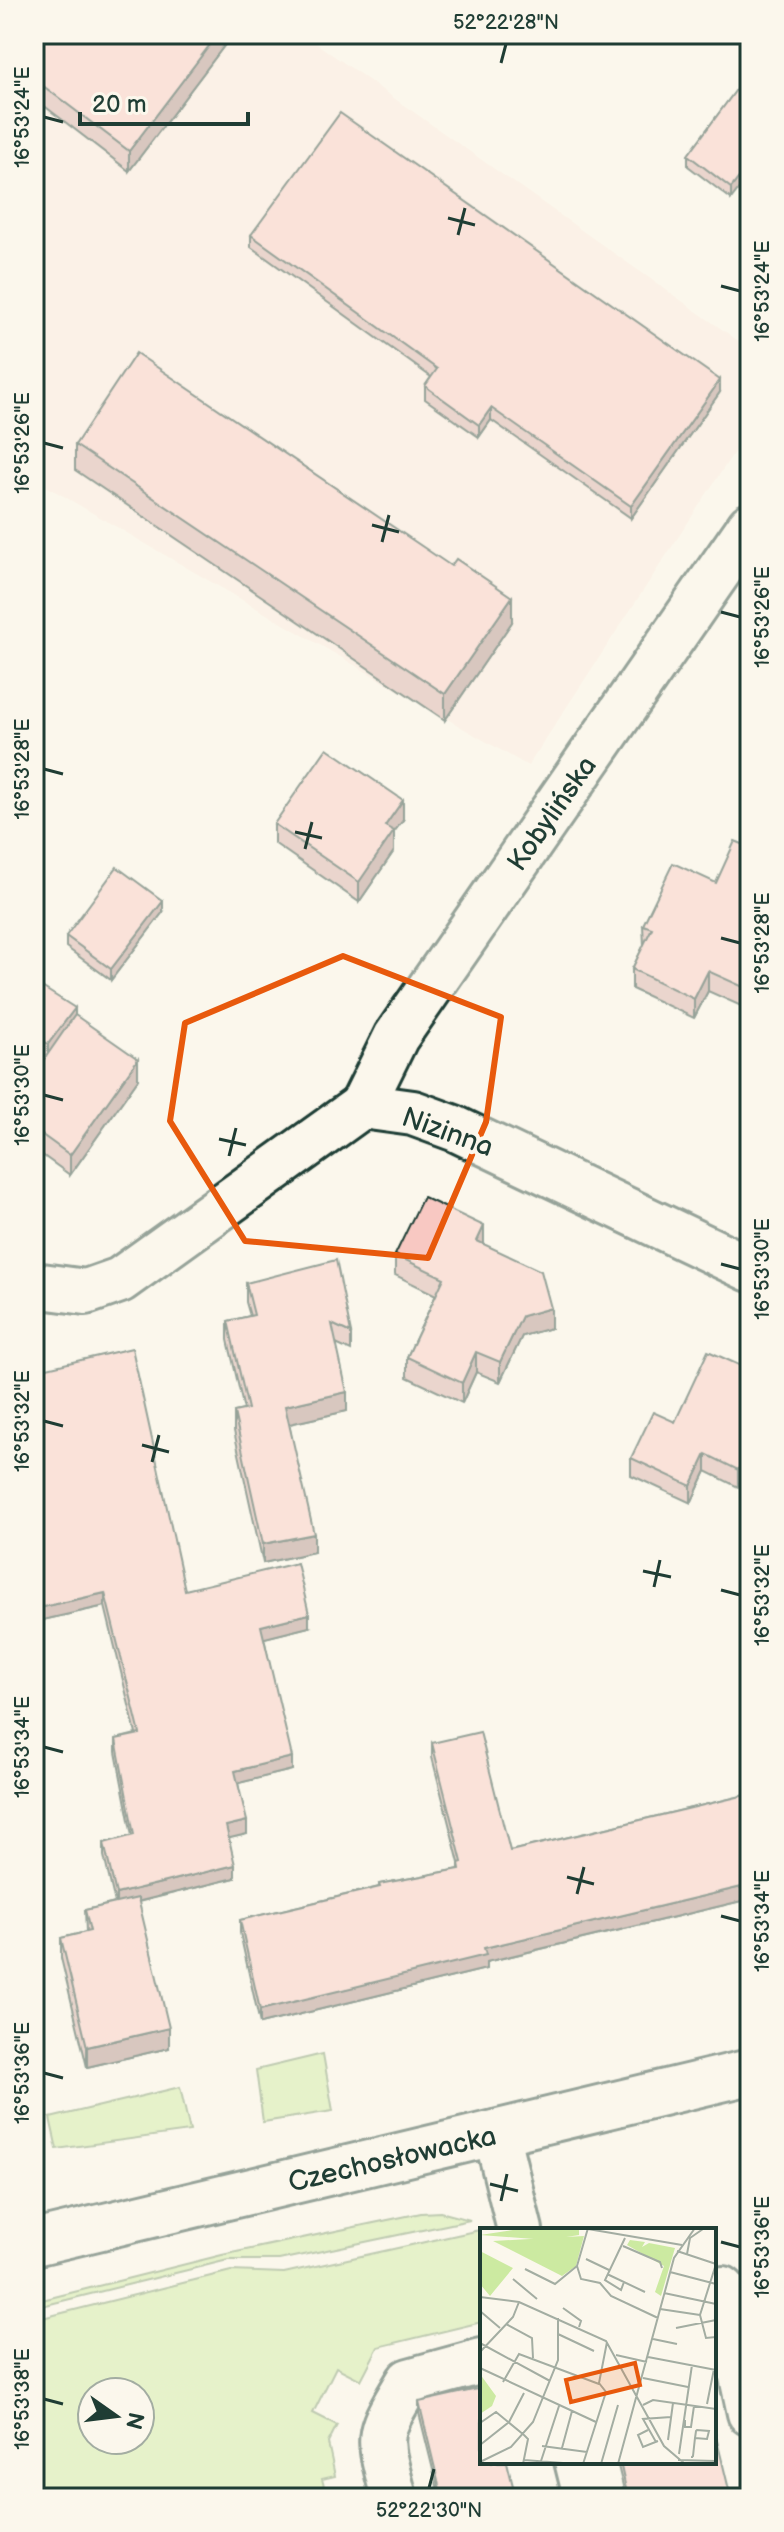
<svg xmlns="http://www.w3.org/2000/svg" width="784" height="2532" viewBox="0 0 784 2532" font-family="'Balsamiq Sans',sans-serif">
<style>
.built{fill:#fae9df}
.green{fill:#cceaa1;stroke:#76946a;stroke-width:2;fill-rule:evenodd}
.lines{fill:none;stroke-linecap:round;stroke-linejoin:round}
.minor-casing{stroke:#1f3d34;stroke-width:50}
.minor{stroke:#fbf7ec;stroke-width:44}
.wall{fill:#d5aca7;stroke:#1f3d34;stroke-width:2}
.shaded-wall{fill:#ae8c88;stroke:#1f3d34;stroke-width:2}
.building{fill:#f8c8c2;stroke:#1f3d34;stroke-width:2}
.marked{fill:none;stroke:#e8590c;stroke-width:6;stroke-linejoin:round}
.ticks{fill:none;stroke:#1f3d34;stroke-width:3}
.labels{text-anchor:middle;stroke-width:8;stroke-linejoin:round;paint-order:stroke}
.street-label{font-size:28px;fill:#1f3d34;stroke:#fbf7ec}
.inset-road{fill:none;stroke:#a3ada2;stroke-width:2}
.view{fill:#e8590c;fill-opacity:0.15;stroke:#e8590c;stroke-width:4}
.inset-edge{fill:none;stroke:#1f3d34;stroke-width:4}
.neatline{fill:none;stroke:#1f3d34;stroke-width:3}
.ticks-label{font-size:20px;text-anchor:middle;fill:#1f3d34}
</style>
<rect width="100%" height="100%" fill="#fbf7ec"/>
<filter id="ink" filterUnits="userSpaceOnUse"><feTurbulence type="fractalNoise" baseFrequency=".0125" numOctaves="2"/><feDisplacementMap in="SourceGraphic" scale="16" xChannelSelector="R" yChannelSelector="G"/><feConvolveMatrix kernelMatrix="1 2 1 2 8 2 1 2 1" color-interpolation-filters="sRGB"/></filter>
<g filter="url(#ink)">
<!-- built -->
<polygon class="built" points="34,34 303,34 750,349 750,428 528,766 34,479"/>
<!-- green -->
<g class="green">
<polygon points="323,2054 333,2111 263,2122 256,2070"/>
<polygon points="180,2087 190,2131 57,2149 50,2118"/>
<polygon points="440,2212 470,2220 279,2260 228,2260 34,2308 34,2302 222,2255 421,2213"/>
<path d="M484,2229L482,2322L378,2347L361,2380L336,2367L313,2413L337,2425L328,2443L335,2476L322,2479L327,2498H34V2320L231,2271L284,2273ZM92,2392H140V2440H92Z"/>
</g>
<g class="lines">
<defs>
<g id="minor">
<polyline points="362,1106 396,1037 750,526"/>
<polyline points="34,1285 86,1292 120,1280 362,1106 413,1113 454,1128 750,1269"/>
<polyline points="496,2133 520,2230"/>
<polyline points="34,2243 750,2072"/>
<polyline points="714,2290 723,2289 750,2413"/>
<polyline points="529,2462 538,2498"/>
<path d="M394,2498C378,2433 374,2439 409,2381L482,2361"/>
</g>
</defs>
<!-- minor casing -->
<use href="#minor" class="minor-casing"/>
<!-- minor -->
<use href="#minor" class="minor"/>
</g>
<!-- wall -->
<g class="wall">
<polygon points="34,34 233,34 129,171 34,98"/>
<polygon points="750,71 731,199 688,166 688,155"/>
<polygon points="251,235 720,392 631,518 491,420 479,437 425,399 425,386 431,377 251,247"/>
<polygon points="75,445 512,622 445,720 75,470"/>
<polygon points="403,820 394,832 394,851 359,902 274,843 274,824"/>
<polygon points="750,847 750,1010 708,991 694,1018 632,989 632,969 644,945 643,925 716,883"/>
<polygon points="163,912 111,980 66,947 66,936"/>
<polygon points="34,982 75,1016 138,1079 70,1175 34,1149 34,1074 44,1060 34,1054"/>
<polygon points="484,1244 551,1328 522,1336 500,1382 476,1372 462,1403 407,1377 407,1357 436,1295 395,1275 395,1255"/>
<polygon points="246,1283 351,1333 351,1351 336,1344 347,1411 289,1424 314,1552 263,1563 234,1431 234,1412 244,1410 228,1340 228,1321 250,1316 246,1302"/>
<polygon points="750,1370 750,1462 738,1487 706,1471 691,1503 631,1475 631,1458 675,1422"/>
<polygon points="34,1371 185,1590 309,1627 264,1638 292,1770 238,1783 247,1834 229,1838 235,1878 138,1902 169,2048 87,2067 61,1958 61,1938 86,1932 85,1910 115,1903 104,1856 104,1843 132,1836 116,1752 116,1739 136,1734 105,1606 34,1622"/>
<polygon points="432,1743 510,1851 750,1794 750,1899 486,1962 486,1969 260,2024 240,1933 240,1920 379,1887 379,1884 459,1869 459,1863 432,1757"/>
<polygon points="419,2402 516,2498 440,2498 419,2413"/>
<polygon points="617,2462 714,2462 731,2498 626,2498"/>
</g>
<!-- shaded-wall -->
<g class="shaded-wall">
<polygon points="218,34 233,34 129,171 129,151"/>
<polygon points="750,163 750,174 731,199 731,188"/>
<polygon points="720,380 720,392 631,518 631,506"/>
<polygon points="491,408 491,420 479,437 479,425"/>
<polygon points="512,597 512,622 445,720 445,694"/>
<polygon points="403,800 403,820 394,832 394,851 359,902 359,882 385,826"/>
<polygon points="163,901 163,912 111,980 111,969"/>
<polygon points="708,971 708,991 694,1018 694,999"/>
<polygon points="75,1008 75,1027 48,1063 48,1044"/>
<polygon points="138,1059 138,1079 70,1175 70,1155"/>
<polygon points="484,1226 484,1245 477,1241"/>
<polygon points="551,1308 551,1328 522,1336 500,1382 500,1362 522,1316"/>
<polygon points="476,1352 476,1372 462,1403 462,1383"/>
<polygon points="347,1392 347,1411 285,1425 285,1406"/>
<polygon points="750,1445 750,1462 738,1487 738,1470"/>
<polygon points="706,1454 706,1471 691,1503 691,1486"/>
<polygon points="314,1534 314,1552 263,1563 263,1544"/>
<polygon points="105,1593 105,1606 34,1622 34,1609"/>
<polygon points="309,1614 309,1627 261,1639 261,1626"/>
<polygon points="292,1757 292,1770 235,1784 235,1771"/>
<polygon points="247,1821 247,1834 226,1839 226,1826"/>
<polygon points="235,1865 235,1878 116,1907 116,1894"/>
<polygon points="750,1885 750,1899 486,1962 486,1969 260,2024 260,2010 484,1948"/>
<polygon points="169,2028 169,2048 87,2067 87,2047"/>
<polygon points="717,2366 717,2377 714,2378 714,2367"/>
</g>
<!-- building -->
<g class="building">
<polygon points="34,34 218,34 129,151 34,79"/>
<polygon points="750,71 750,163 731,188 688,155"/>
<polygon points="340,113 720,380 631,506 491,408 479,425 425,386 437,369 251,235"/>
<polygon points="136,353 451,566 456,559 512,597 445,694 75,445"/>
<polygon points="327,748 403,800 385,826 394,831 359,882 274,824"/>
<polygon points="735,841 750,847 750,990 708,971 694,999 632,969 652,928 643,925 673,863 716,883"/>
<polygon points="117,867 163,901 111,969 66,936"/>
<polygon points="34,982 75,1008 48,1044 34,1034"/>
<polygon points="75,1015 138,1059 70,1155 34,1129 34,1074"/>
<polygon points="423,1197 484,1226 477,1241 541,1271 551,1308 522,1316 500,1362 476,1352 462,1383 407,1357 444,1278 395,1255"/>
<polygon points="336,1260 351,1333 332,1324 347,1392 285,1406 314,1534 263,1544 234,1412 248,1409 228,1321 254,1315 246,1283"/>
<polygon points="132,1348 185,1590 297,1563 309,1614 261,1626 292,1757 235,1771 247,1821 226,1826 235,1865 116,1894 104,1843 134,1835 116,1739 140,1734 105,1593 34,1609 34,1371"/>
<polygon points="708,1351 750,1370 750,1445 738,1470 706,1454 691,1486 631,1458 653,1412 675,1422"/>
<polygon points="480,1732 510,1851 750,1794 750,1885 484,1948 486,1955 260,2010 240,1920 380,1887 379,1884 460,1869 459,1863 462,1862 432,1743"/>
<polygon points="138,1898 169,2028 87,2047 61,1938 90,1931 85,1910"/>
<polygon points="482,2388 482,2462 507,2462 516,2498 442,2498 419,2402"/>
<polygon points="714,2428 731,2498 628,2498 620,2462 714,2462"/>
</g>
</g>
<!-- marked area -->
<path d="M0 0H784V2532H0ZM343,956L501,1017L486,1122L428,1258L245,1241L170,1121L185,1023Z" fill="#fbf7ec" fill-opacity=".55" fill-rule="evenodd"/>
<path class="marked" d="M343,956L501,1017L486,1122L428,1258L245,1241L170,1121L185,1023Z"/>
<!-- ticks -->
<path class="ticks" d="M501,63L506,44M44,117L63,122M448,218L475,225M458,235L465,208M721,286L740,291M44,443L63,448M372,525L399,532M382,542L389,515M721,612L740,617M44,769L63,774M295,832L322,838M305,849L312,822M721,938L740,943M44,1095L63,1100M219,1139L246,1145M229,1156L236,1128M721,1264L740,1269M44,1421L63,1426M142,1445L169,1452M152,1462L159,1435M643,1571L671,1577M654,1587L660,1560M721,1590L740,1595M44,1747L63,1752M567,1877L594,1884M577,1894L584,1867M721,1916L740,1921M44,2073L63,2078M490,2184L518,2191M501,2201L507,2174M721,2242L740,2247M44,2399L63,2404M429,2488L434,2469"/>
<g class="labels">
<!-- street labels -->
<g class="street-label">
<text transform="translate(551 813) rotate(-55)" y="10">Kobylińska</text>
<text transform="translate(448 1131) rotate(20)" y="10">Nizinna</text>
<text transform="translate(392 2158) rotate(-13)" y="10">Czechosłowacka</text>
</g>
</g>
<!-- overview -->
<g transform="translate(480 2228)">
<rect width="236" height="236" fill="#fbf7ec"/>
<path d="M46,0H99V7L67,12L0,7ZM104,8L96,38L82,48L13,13ZM150,12L165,14L162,19L169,15L195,20L181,68L175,64L184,38L147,17ZM0,23L33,40L10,68L0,56ZM0,146L16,168L12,178L0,186Z" fill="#cceaa1"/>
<path class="inset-road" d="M108,1L202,17M143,18L180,34L182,40M197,23L236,36M207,26L210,10L223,1M106,31L129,42M236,36L220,87L226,110L236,109M97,38L101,51L120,55L131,68L178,90M45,41L75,56L97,38L108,0M190,44L236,56M127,46L165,64M33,51L57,71M144,54L141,62L125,52L145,10M184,65L236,76M0,69L39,74L126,113L184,218L205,236M83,80L101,93L99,99M180,81L220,87M0,83L20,100M26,96L52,110L53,130M196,100L236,92M78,106L114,123M173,111L197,116M0,115L70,153M0,124L33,89L39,74M136,127L167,134M168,129L236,142M0,140L116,194M163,150L208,159M23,154L39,126L119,156M227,176L234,141M163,177L173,172L236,181M205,192V199H211L214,178M0,195L16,184L44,207M168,202L158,207L163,219L178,213M188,212L193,175M176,214L163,191L191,189M0,217L29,194L44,165M62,218L107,224M82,220L92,183M199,226L212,137M212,230V229L213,228L215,210L216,203L217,202L229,203L227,211L215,210M44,232L96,236M198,232L236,233M61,233L79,178M0,234L31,219L53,194L78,132V90M43,236L48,211L44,207M103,236L126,164L119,155L127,114M121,236L138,177M138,236L194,30L215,0"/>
<path class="view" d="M155,135L160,157L91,174L86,152Z"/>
<rect width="236" height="236" class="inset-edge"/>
</g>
<!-- margin -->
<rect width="784" height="2532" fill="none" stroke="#fbf7ec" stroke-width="88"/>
<!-- north arrow -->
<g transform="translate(116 2416) rotate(104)"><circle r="38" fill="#fbf7ec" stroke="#a3ada2" stroke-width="2"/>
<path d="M0-6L14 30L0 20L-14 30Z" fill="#1f3d34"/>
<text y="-12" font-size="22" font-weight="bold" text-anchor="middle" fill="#1f3d34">N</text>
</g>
<!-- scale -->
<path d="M80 112v12h168v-12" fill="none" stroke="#1f3d34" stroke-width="4"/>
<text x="92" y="112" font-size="24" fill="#1f3d34" stroke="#fbf7ec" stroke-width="6" paint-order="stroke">20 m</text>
<rect x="44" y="44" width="696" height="2444" class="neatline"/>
<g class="ticks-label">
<text x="506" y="29">52°22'28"N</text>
<text transform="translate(22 117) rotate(-90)" y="7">16°53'24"E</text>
<text transform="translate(762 291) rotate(-90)" y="7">16°53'24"E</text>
<text transform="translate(22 443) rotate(-90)" y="7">16°53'26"E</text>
<text transform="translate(762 617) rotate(-90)" y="7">16°53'26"E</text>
<text transform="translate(22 769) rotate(-90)" y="7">16°53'28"E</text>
<text transform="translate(762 943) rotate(-90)" y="7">16°53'28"E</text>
<text transform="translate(22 1095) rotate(-90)" y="7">16°53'30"E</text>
<text transform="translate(762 1269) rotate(-90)" y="7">16°53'30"E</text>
<text transform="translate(22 1421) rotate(-90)" y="7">16°53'32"E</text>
<text transform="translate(762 1595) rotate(-90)" y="7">16°53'32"E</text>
<text transform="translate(22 1747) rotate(-90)" y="7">16°53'34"E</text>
<text transform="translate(762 1921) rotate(-90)" y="7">16°53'34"E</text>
<text transform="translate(22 2073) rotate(-90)" y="7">16°53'36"E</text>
<text transform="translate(762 2247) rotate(-90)" y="7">16°53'36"E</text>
<text transform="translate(22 2399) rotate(-90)" y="7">16°53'38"E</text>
<text x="429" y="2517">52°22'30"N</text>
</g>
</svg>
